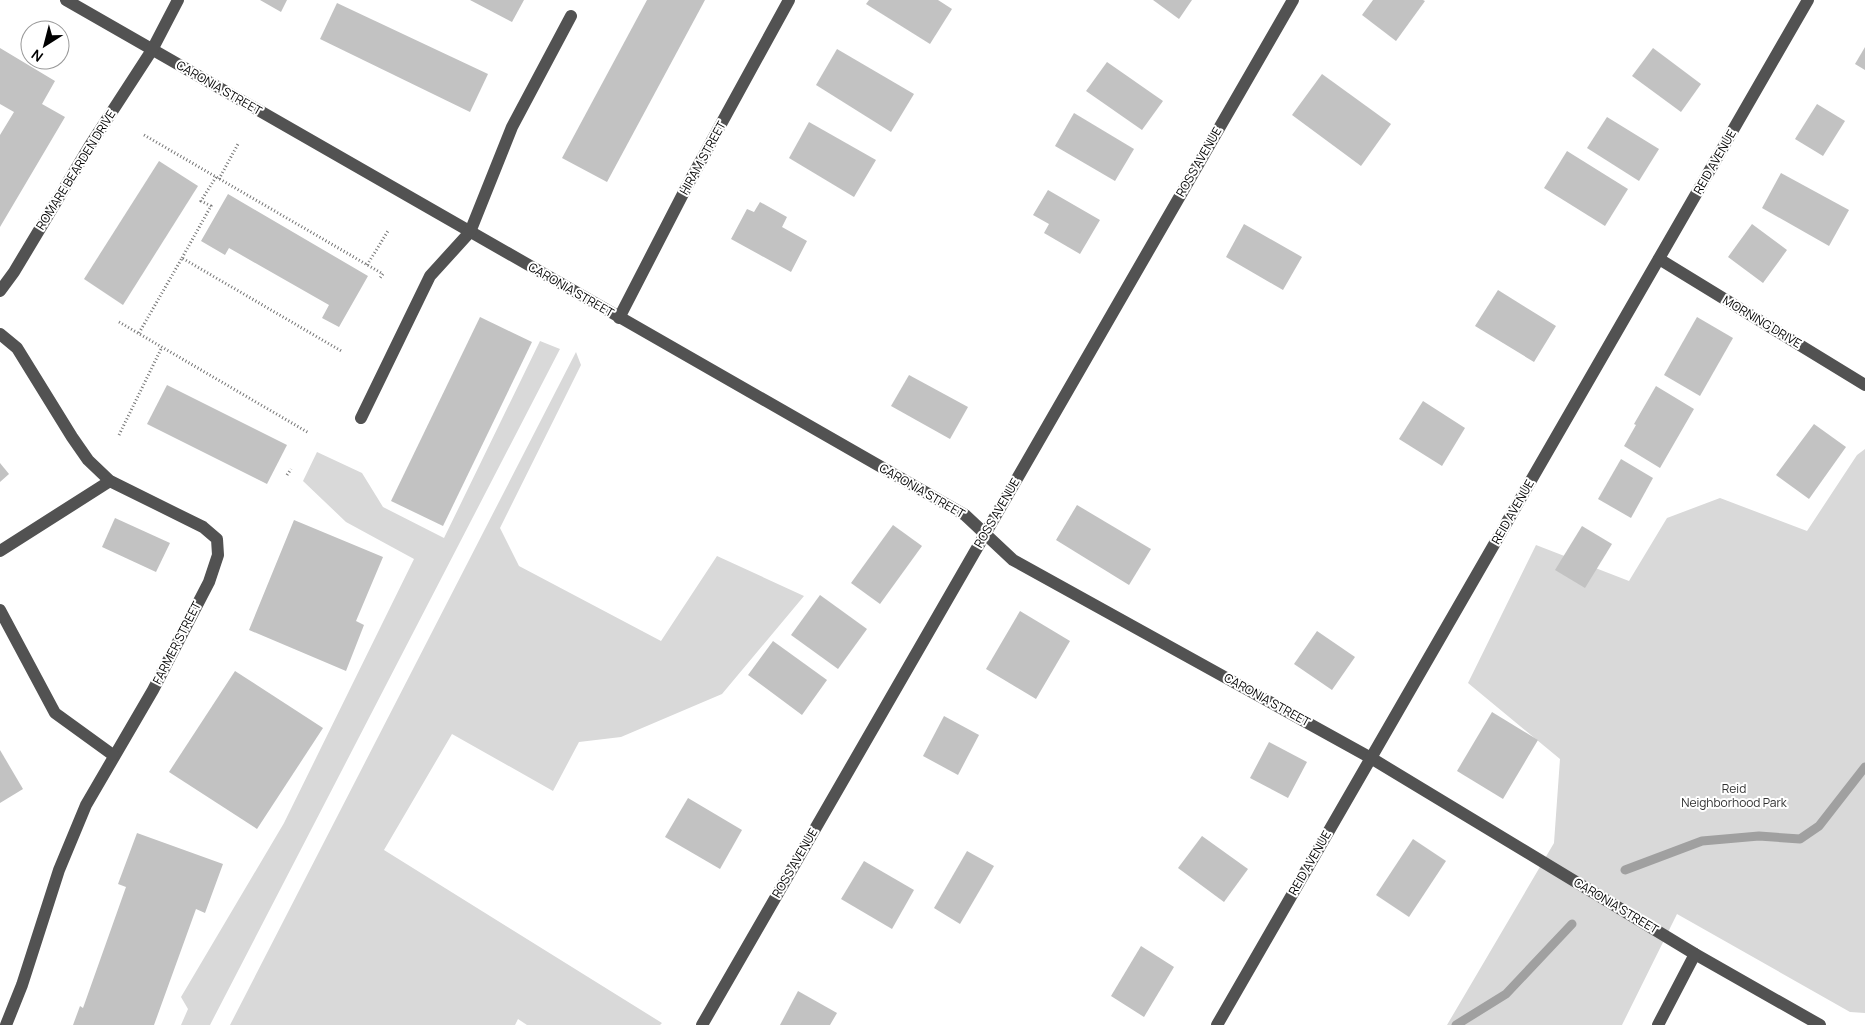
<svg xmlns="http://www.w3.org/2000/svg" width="1865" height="1025" viewBox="0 0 1865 1025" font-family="Manrope,sans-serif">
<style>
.green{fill:#d9d9d9}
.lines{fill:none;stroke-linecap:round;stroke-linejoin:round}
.stream{stroke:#a0a0a0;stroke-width:9}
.building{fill:#c2c2c2}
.path{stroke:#747474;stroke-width:3;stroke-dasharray:1 2.5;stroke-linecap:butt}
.minor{stroke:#525252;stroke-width:12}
.labels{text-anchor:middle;stroke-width:4;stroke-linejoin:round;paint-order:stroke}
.street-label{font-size:12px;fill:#000;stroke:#fff}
.park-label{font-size:12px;fill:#303030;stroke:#fff}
</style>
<rect width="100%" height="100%" fill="#fff"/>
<!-- green -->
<g class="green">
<polygon points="540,341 560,349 210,1025 181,1025 188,1009 181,997 284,823 414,559 346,522 303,481 317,452 362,473 383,507 444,538"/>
<polygon points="576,352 581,365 500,528 519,566 661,641 717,556 804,596 722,694 621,737 579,742 553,791 452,734 384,850 662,1023 660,1025 527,1025 518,1019 515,1025 230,1025"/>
<polygon points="1865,449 1865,1013 1850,1012 1677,914 1622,1025 1447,1025 1554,843 1560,759 1468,683 1536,545 1629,581 1667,518 1720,498 1807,531 1857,455"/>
</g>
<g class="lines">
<!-- stream -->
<g class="stream">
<polyline points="1625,870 1702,841 1759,836 1800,839 1819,826 1865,767"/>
<polyline points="1456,1025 1506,994 1572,924"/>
</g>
</g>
<!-- building -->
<g class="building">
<polygon points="260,0 287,0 281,12"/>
<polygon points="470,0 524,0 512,22"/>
<polygon points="647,0 705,0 607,182 562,158"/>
<polygon points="869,0 938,0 952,9 930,44 866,4"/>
<polygon points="1153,0 1192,0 1179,19"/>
<polygon points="1373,0 1423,0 1425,1 1396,41 1362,15"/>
<polygon points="337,3 488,74 470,112 320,39"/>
<polygon points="1865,47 1865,70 1855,64"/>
<polygon points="0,48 55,81 42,104 65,117 0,227 0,135 14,112 0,104"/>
<polygon points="1653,48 1701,84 1681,112 1632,76"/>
<polygon points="837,49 914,94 891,132 816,85"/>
<polygon points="1107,62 1163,101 1142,130 1086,91"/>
<polygon points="1322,74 1391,124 1361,166 1292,115"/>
<polygon points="1817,104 1845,121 1823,156 1795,139"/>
<polygon points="1074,113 1134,149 1115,181 1055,146"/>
<polygon points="1607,117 1659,149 1639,181 1587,148"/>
<polygon points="809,122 876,160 854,197 789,158"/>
<polygon points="1567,151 1628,189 1605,226 1544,188"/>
<polygon points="159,161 198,186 123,305 84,279"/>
<polygon points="1781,173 1849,210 1829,246 1762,208"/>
<polygon points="1048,190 1100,220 1080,254 1044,233 1049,224 1033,215"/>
<polygon points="228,194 368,276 339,327 322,318 329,305 229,248 225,255 201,241"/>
<polygon points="760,202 787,217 782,227 807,241 791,272 731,239 747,209 754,212"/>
<polygon points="1244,224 1302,257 1283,290 1226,257"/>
<polygon points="1752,224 1787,250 1763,283 1728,257"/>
<polygon points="1498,290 1556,326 1534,362 1475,326"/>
<polygon points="480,317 532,342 443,526 391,501"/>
<polygon points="1697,317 1733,338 1700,396 1664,375"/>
<polygon points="909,375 968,407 950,439 891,406"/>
<polygon points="167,385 287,445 267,484 147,424"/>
<polygon points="1656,386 1694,409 1660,468 1624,446 1636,425 1634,424"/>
<polygon points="1423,401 1465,428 1442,466 1399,439"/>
<polygon points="1814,424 1846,447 1809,499 1776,475"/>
<polygon points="1621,459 1653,478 1631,518 1598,499"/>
<polygon points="0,463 9,474 0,482"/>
<polygon points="1077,505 1151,549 1129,585 1056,540"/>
<polygon points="115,518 170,543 156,572 102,547"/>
<polygon points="294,520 383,557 356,621 364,625 346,671 249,630"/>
<polygon points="893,525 922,546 880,604 851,583"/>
<polygon points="1582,526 1612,544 1585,588 1555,570"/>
<polygon points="820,595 867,629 838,669 791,635"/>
<polygon points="1020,611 1070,641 1036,699 986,669"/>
<polygon points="1317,631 1355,657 1332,690 1294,664"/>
<polygon points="773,641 827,680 802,715 748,675"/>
<polygon points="235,671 323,728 257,829 169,772"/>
<polygon points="1492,712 1538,740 1503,799 1457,771"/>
<polygon points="944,716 979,735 958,775 923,756"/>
<polygon points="1269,742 1307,762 1288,798 1250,778"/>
<polygon points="0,750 23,789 0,803"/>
<polygon points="688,798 742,830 720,869 665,837"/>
<polygon points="137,833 223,864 205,913 196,909 154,1025 73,1025 80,1006 83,1008 126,887 118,884"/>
<polygon points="1202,836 1248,869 1224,902 1178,868"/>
<polygon points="1413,839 1446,861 1409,917 1376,895"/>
<polygon points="967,851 994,866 960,924 934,908"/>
<polygon points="864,861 914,890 892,929 841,899"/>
<polygon points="1141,946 1174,967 1144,1017 1111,996"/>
<polygon points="798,991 837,1013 830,1025 780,1025"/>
</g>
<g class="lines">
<!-- path -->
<g class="path">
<polyline points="144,135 383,274 380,278"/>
<polyline points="219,179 238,144"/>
<polyline points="182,258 211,206 201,201 216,177"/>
<polyline points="367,265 388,231"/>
<polyline points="119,322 309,433"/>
<polyline points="139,333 182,258 343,352"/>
<polyline points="119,435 162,347"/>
<polyline points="287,475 291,469"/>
</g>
<!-- minor -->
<g class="minor">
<polyline points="66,0 965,515 1013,560 1371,758 1695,954 1820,1025"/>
<polyline points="1659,259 1865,385"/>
<polyline points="0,291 14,272 89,147 152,50 178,0"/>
<polyline points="619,318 686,188 789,0"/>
<polyline points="0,334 17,348 72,437 88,460 110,481 203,527 217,539 218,555 209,582 153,690 86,805 59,870 22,985 6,1025"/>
<polyline points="361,418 430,276 470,232 512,127 571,16"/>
<polyline points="0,551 110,481"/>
<polyline points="0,610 55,713 113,755"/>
<polyline points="702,1025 1293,0"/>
<polyline points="1217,1025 1808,0"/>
<polyline points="1658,1025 1695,954"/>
</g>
</g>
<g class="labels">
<!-- street labels -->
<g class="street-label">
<text transform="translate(219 88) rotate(30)" y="4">CARONIA STREET</text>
<text transform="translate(703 158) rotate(-61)" y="4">HIRAM STREET</text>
<text transform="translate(1199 162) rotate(-60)" y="4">ROSS AVENUE</text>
<text transform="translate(1715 162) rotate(-60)" y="4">REID AVENUE</text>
<text transform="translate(76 170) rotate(-58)" y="4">ROMARE BEARDEN DRIVE</text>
<text transform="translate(571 290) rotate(30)" y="4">CARONIA STREET</text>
<text transform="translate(1762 322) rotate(31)" y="4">MORNING DRIVE</text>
<text transform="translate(922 491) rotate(30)" y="4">CARONIA STREET</text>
<text transform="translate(1513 512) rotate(-60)" y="4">REID AVENUE</text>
<text transform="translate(997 513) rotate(-60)" y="4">ROSS AVENUE</text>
<text transform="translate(177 643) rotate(-63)" y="4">FARMER STREET</text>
<text transform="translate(1267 700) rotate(29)" y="4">CARONIA STREET</text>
<text transform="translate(795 863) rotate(-60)" y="4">ROSS AVENUE</text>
<text transform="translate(1310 863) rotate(-60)" y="4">REID AVENUE</text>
<text transform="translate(1616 906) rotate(31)" y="4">CARONIA STREET</text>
</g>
<!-- park labels -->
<g class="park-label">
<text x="1734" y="793">Reid<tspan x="1734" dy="14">Neighborhood Park</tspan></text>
</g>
</g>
<!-- north arrow -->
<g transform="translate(45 45) rotate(216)"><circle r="24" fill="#ffffff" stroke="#999999"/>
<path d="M0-4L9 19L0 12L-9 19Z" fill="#000000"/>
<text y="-8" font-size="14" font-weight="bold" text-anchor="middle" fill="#000000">N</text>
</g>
</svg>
